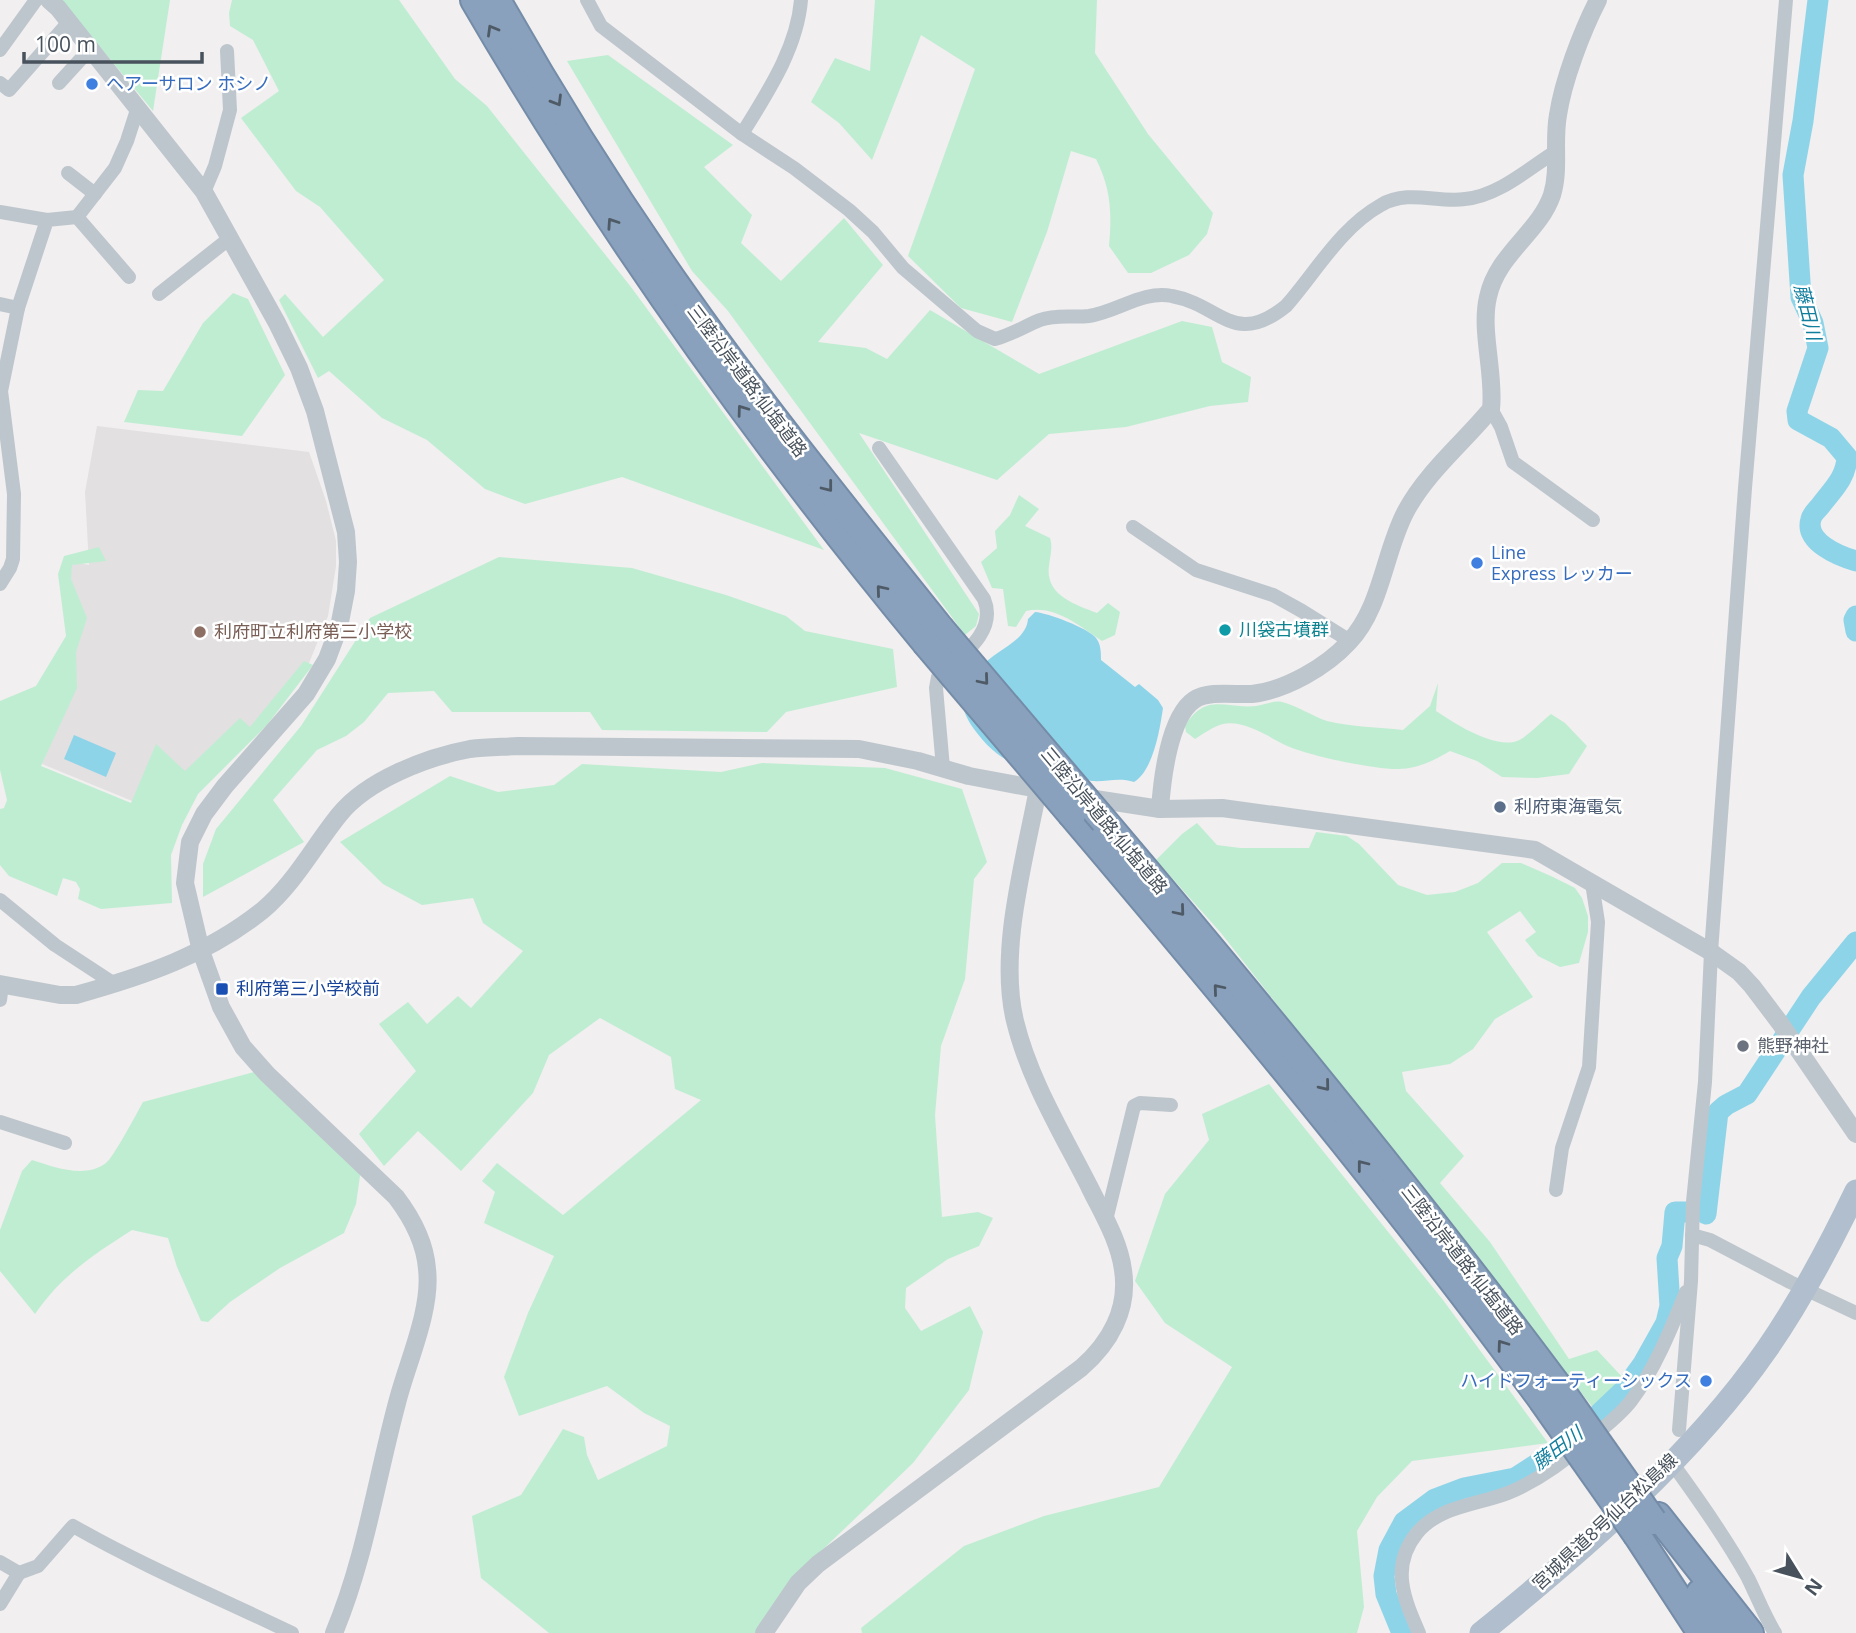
<svg xmlns="http://www.w3.org/2000/svg" width="1856" height="1633" viewBox="0 0 1856 1633" font-family="'Open Sans','Noto Sans JP',sans-serif">
<style>
.education{fill:#e2e0e1}
.green{fill:#bfedd2}
.water{fill:#8ed4e9}
.lines{fill:none;stroke-linecap:round;stroke-linejoin:round}
.river{stroke:#8ed4e9;stroke-width:21}
.motorway-casing{stroke:#748ca8;stroke-width:30}
.minor{stroke:#bec6cd;stroke-width:14}
.tertiary{stroke:#bec6cd;stroke-width:18}
.primary{stroke:#b0becd;stroke-width:23}
.motorway{stroke:#89a1bc;stroke-width:26}
.motorway-bridge-casing{stroke:#748ca8;stroke-width:30;stroke-linecap:butt}
.motorway-bridge{stroke:#89a1bc;stroke-width:26}
.oneway{stroke:#4e5a66}
.shop-dot{fill:#3f7fe0;stroke:#fff;stroke-width:2.5}
.culture-dot{fill:#0f9aa8;stroke:#fff;stroke-width:2.5}
.education-dot{fill:#8d6e63;stroke:#fff;stroke-width:2.5}
.service-dot{fill:#5c6f8a;stroke:#fff;stroke-width:2.5}
.transit-dot{fill:#1a4fb4;stroke:#fff;stroke-width:2.5}
.worship-dot{fill:#6b7280;stroke:#fff;stroke-width:2.5}
.labels{text-anchor:middle;stroke-width:5;stroke-linejoin:round;paint-order:stroke}
.shop-label{font-size:18px;fill:#366cbe;stroke:#fff;text-anchor:start}
.street-label{font-size:18px;fill:#48525c;stroke:#fff}
.culture-label{font-size:18px;fill:#0d838f;stroke:#fff;text-anchor:start}
.education-label{font-size:18px;fill:#785e54;stroke:#fff;text-anchor:start}
.service-label{font-size:18px;fill:#4e5e75;stroke:#fff;text-anchor:start}
.transit-label{font-size:18px;fill:#164399;stroke:#fff;text-anchor:start}
.worship-label{font-size:18px;fill:#5b616d;stroke:#fff;text-anchor:start}
.water-label{font-size:19px;font-style:italic;fill:#127e9e;stroke:#fff}
</style>
<rect width="100%" height="100%" fill="#f1efef"/>
<!-- education -->
<polygon class="education" points="97,426 309,452 326,501 336,541 336,566 328,616 307,668 198,793 181,821 42,764 74,686 68,561 89,565 85,492"/>
<!-- green -->
<g class="green">
<polygon points="61,0 170,0 153,111"/>
<polygon points="232,0 399,0 455,79 487,106 631,287 824,550 622,477 525,504 485,489 427,440 382,418 329,371 318,378 279,300 285,294 323,337 384,280 320,207 296,191 241,118 279,91 253,40 230,26 229,13"/>
<path d="M875,0H1097L1095,53L1148,134L1213,213L1207,234L1189,255L1151,273H1128L1109,246C1112,213 1111,189 1096,159L1071,151L1047,232L1012,322L961,308L908,256L975,69L921,35L872,160L839,123L811,102L835,58L870,71Z"/>
<polygon points="608,55 733,145 704,167 752,215 741,243 781,281 844,218 883,265 818,342 866,348 887,359 930,310 1039,374 1182,321 1212,327 1222,362 1251,377 1248,402 1210,406 1126,427 1049,434 997,480 859,433 979,614 976,626 965,635 728,311 692,271 567,61"/>
<polygon points="233,293 248,299 285,375 242,436 124,422 138,390 163,391 203,323"/>
<path d="M1019,495L1039,509L1025,526L1050,538C1053,548 1050,556 1049,566C1045,595 1074,604 1097,613L1108,603L1120,612L1115,635L1102,641C1080,626 1054,604 1026,611L1016,627L1008,626L1003,589L992,588L981,562L997,548L995,531L1010,515Z"/>
<polygon points="99,547 106,561 72,565 71,579 87,618 76,652 77,688 41,766 131,803 156,744 185,771 240,718 250,727 304,661 313,665 267,725 198,794 182,825 171,855 172,903 101,909 78,899 80,889 76,882 63,878 57,896 9,876 0,865 0,809 4,808 7,800 0,770 0,701 36,686 66,636 58,574 64,556"/>
<polygon points="499,557 632,568 726,595 786,616 805,631 893,649 897,687 786,712 767,732 602,730 590,712 452,712 434,691 388,693 364,722 346,736 317,750 273,800 304,842 203,897 203,864 216,829 301,726 370,618"/>
<path d="M1438,683L1436,711C1454,723 1494,749 1517,741C1526,738 1542,721 1551,714L1565,723L1587,746L1569,774L1537,778L1502,777L1477,761L1450,751C1435,760 1417,769 1399,769C1376,770 1304,755 1283,744C1268,736 1243,720 1223,724C1214,726 1203,734 1195,739L1186,732L1185,726C1206,692 1224,709 1256,706C1264,705 1274,700 1282,702C1298,706 1312,716 1327,721C1351,727 1379,727 1403,730L1430,706Z"/>
<polygon points="762,763 885,768 962,789 987,862 974,879 965,979 941,1046 935,1115 942,1217 978,1212 993,1218 979,1246 948,1259 906,1288 905,1308 921,1331 970,1306 983,1332 969,1390 913,1463 791,1580 755,1633 549,1633 481,1578 472,1516 521,1495 563,1429 584,1437 587,1455 598,1480 667,1446 670,1426 644,1413 607,1386 519,1416 504,1377 528,1313 554,1256 484,1223 495,1192 482,1181 497,1163 563,1215 701,1100 675,1089 671,1057 600,1018 549,1055 533,1093 461,1171 418,1131 384,1166 359,1134 416,1071 379,1024 408,1002 427,1024 458,996 471,1008 523,951 483,923 473,898 422,905 383,884 340,842 450,776 498,792 554,785 582,764 721,772"/>
<polygon points="1197,823 1217,845 1240,848 1309,848 1316,832 1347,836 1359,844 1398,885 1427,895 1455,892 1478,883 1502,863 1521,863 1553,877 1575,888 1582,898 1588,916 1588,932 1579,963 1560,967 1538,956 1525,940 1536,932 1520,911 1487,932 1533,997 1495,1019 1473,1049 1450,1064 1402,1072 1406,1091 1464,1156 1440,1183 1490,1242 1569,1359 1597,1350 1625,1380 1594,1409 1221,933 1156,860 1182,834"/>
<path d="M254,1072L361,1169L356,1204L344,1233L280,1268L230,1302L208,1322L201,1321L177,1267L168,1238L132,1230C93,1255 62,1275 35,1314L0,1271V1230L22,1171L32,1160C54,1167 85,1179 106,1163C113,1158 137,1113 143,1102Z"/>
<polygon points="1269,1084 1443,1300 1548,1443 1412,1461 1377,1497 1357,1531 1364,1607 1357,1633 862,1633 861,1628 964,1546 1044,1516 1159,1487 1232,1367 1165,1323 1135,1281 1165,1194 1209,1140 1202,1114"/>
</g>
<!-- water -->
<g class="water">
<path d="M1035,612C1048,613 1088,628 1096,638C1101,644 1101,653 1101,660L1135,687L1139,684L1158,700L1163,708C1160,729 1153,771 1134,782C1119,777 1107,782 1092,781C1080,779 1067,776 1055,773C1018,765 1002,765 977,733C955,705 962,695 981,668C993,650 1026,643 1028,619Z"/>
<polygon points="74,735 116,753 106,777 64,759"/>
</g>
<g class="lines">
<!-- river -->
<g class="river">
<path d="M1818,0L1803,121L1793,175L1801,297L1813,323L1818,348L1797,411L1798,420L1831,438L1847,457C1846,478 1833,489 1821,505C1818,509 1812,514 1811,519C1804,542 1839,556 1856,561"/>
<polyline points="1856,616 1854,620 1856,631"/>
<polyline points="1706,1214 1718,1112 1726,1105 1747,1094 1811,997 1856,942"/>
<polyline points="1402,1633 1386,1594 1384,1576 1389,1550 1404,1522 1435,1499 1464,1488 1515,1478 1565,1446 1624,1390 1643,1364 1666,1323 1670,1306 1667,1258 1672,1246 1675,1212 1687,1212"/>
</g>
<defs>
<g id="motorway">
<path d="M474,0C606,227 758,440 925,642"/>
<path d="M497,0C554,101 617,201 684,296C764,410 853,519 940,628"/>
<path d="M1072,815C1234,1006 1394,1198 1542,1400"/>
<path d="M1104,821C1261,1006 1414,1193 1558,1386"/>
<polyline points="1658,1516 1750,1633"/>
<polyline points="1637,1535 1701,1633"/>
<polyline points="1700,1593 1725,1633"/>
</g>
</defs>
<!-- motorway casing -->
<use href="#motorway" class="motorway-casing"/>
<!-- minor -->
<g class="minor">
<path d="M587,0L601,26L742,134C767,93 797,49 801,0"/>
<polyline points="0,50 36,0"/>
<polyline points="0,83 9,90 69,22"/>
<polyline points="59,83 90,49"/>
<path d="M742,134L794,168L849,210L873,232L903,268L977,331L995,339C1011,335 1025,326 1040,320C1057,314 1072,318 1089,316C1117,312 1143,290 1172,296C1221,305 1234,348 1286,306C1316,272 1340,228 1381,205C1408,189 1437,203 1465,199C1498,196 1528,169 1555,152"/>
<polyline points="68,173 95,194"/>
<polyline points="204,192 215,166 230,110 227,51"/>
<polyline points="0,212 47,220"/>
<polyline points="129,277 77,217 115,168 127,141 137,110"/>
<polyline points="159,294 230,238"/>
<polyline points="0,304 18,308"/>
<polyline points="1491,409 1501,427 1513,462 1593,520"/>
<path d="M879,448L984,599C998,633 960,656 938,677L936,688L943,768"/>
<polyline points="1133,527 1196,570 1273,595 1302,611 1350,641"/>
<polyline points="0,584 10,568 13,559 14,494 1,391 18,308 47,220 77,217"/>
<polyline points="0,900 55,945 113,983"/>
<polyline points="0,1000 2,985"/>
<polyline points="0,1122 65,1143"/>
<polyline points="1556,1190 1562,1148 1589,1067 1598,922 1592,883"/>
<polyline points="1106,1220 1134,1106 1140,1103 1171,1105"/>
<polyline points="1692,1235 1710,1240 1790,1282 1856,1313"/>
<polyline points="1679,1430 1691,1281 1693,1202 1705,1082 1711,952 1745,488 1786,0"/>
<path d="M1672,1463C1699,1500 1726,1538 1748,1578C1757,1596 1764,1615 1775,1633"/>
<polyline points="0,1562 19,1573 0,1604"/>
<path d="M19,1573L38,1566L73,1526C143,1566 219,1598 292,1633"/>
<path d="M1419,1633C1404,1599 1390,1566 1417,1533C1439,1506 1477,1505 1508,1493C1542,1479 1568,1458 1596,1434C1608,1424 1621,1414 1631,1401C1655,1369 1671,1329 1686,1292"/>
</g>
<!-- tertiary -->
<g class="tertiary">
<path d="M49,0L58,8L204,192L277,323L299,368L315,411L346,532L348,562L346,591L339,627L327,659L306,694L225,786L204,814L190,842L185,883L201,951L221,1007L243,1047L267,1074L396,1197C412,1218 425,1242 427,1269C432,1310 407,1363 397,1403C376,1481 365,1559 334,1633"/>
<polyline points="1082,797 1160,809 1222,808 1535,850 1711,952 1739,972 1752,986 1780,1023 1856,1134"/>
<path d="M1160,809C1162,780 1169,717 1194,700C1209,690 1235,695 1252,694C1286,690 1326,667 1349,642C1382,607 1384,552 1406,511C1427,472 1463,443 1491,409C1495,374 1480,331 1488,297C1497,254 1539,233 1552,195C1560,169 1553,142 1558,115C1563,81 1582,31 1598,0"/>
<path d="M0,984L60,995H76C144,976 207,955 263,910C294,884 314,846 339,815C367,780 427,757 470,749C486,747 502,747 518,746L859,749L918,761L969,776L1054,792"/>
<path d="M764,1633L798,1583L818,1564L1081,1368C1110,1343 1129,1309 1123,1270C1119,1240 1102,1213 1089,1186C1062,1133 1029,1079 1015,1021C998,951 1025,859 1038,789"/>
</g>
<!-- primary -->
<path class="primary" d="M1481,1633C1582,1551 1693,1456 1767,1349C1801,1300 1830,1245 1856,1191"/>
<!-- motorway -->
<use href="#motorway" class="motorway"/>
<defs>
<g id="motorway-bridge">
<polyline points="940,628 1104,821"/>
<polyline points="925,642 1072,815"/>
<polyline points="1558,1386 1653,1521"/>
<polyline points="1542,1400 1637,1535"/>
</g>
</defs>
<!-- motorway-bridge casing -->
<use href="#motorway-bridge" class="motorway-bridge-casing"/>
<!-- motorway-bridge -->
<use href="#motorway-bridge" class="motorway-bridge"/>
</g>
<!-- one-way arrows -->
<defs><path id="oneway-chevron" d="M-2-3.5L2.5 0L-2 3.5" fill="none" stroke-width="1.6" stroke-linecap="round" stroke-linejoin="round" transform="scale(1.75)"/></defs>
<g class="oneway">
<use href="#oneway-chevron" transform="translate(492 30) rotate(-120)"/>
<use href="#oneway-chevron" transform="translate(557 101) rotate(59)"/>
<use href="#oneway-chevron" transform="translate(612 223) rotate(-124)"/>
<use href="#oneway-chevron" transform="translate(742 410) rotate(-126)"/>
<use href="#oneway-chevron" transform="translate(828 487) rotate(52)"/>
<use href="#oneway-chevron" transform="translate(881 590) rotate(-130)"/>
<use href="#oneway-chevron" transform="translate(984 680) rotate(50)"/>
<use href="#oneway-chevron" transform="translate(1180 911) rotate(50)"/>
<use href="#oneway-chevron" transform="translate(1218 989) rotate(-130)"/>
<use href="#oneway-chevron" transform="translate(1325 1086) rotate(51)"/>
<use href="#oneway-chevron" transform="translate(1362 1165) rotate(-128)"/>
<use href="#oneway-chevron" transform="translate(1502 1345) rotate(-126)"/>
</g>
<!-- markers -->
<g class="shop-dot">
<circle cx="92" cy="84" r="7"/>
<circle cx="1477" cy="563" r="7"/>
<circle cx="1706" cy="1381" r="7"/>
</g>
<circle class="culture-dot" cx="1225" cy="630" r="7"/>
<circle class="education-dot" cx="200" cy="632" r="7"/>
<circle class="service-dot" cx="1500" cy="807" r="7"/>
<rect class="transit-dot" x="215" y="982" width="14" height="14" rx="3.5"/>
<circle class="worship-dot" cx="1743" cy="1046" r="7"/>
<g class="labels">
<!-- shop labels -->
<g class="shop-label">
<text x="106" y="90">ヘアーサロン ホシノ</text>
<text x="1491" y="559">Line<tspan x="1491" dy="21">Express レッカー</tspan></text>
<text x="1692" y="1387" text-anchor="end">ハイドフォーティーシックス</text>
</g>
<!-- street labels -->
<g class="street-label">
<text transform="translate(747 381) rotate(53)" y="6">三陸沿岸道路;仙塩道路</text>
<text transform="translate(1104 821) rotate(50)" y="6">三陸沿岸道路;仙塩道路</text>
<text transform="translate(1462 1260) rotate(52)" y="6">三陸沿岸道路;仙塩道路</text>
<text transform="translate(1605 1522) rotate(-43)" y="6">宮城県道8号仙台松島線</text>
</g>
<!-- culture labels -->
<g class="culture-label">
<text x="1239" y="636">川袋古墳群</text>
</g>
<!-- education labels -->
<g class="education-label">
<text x="214" y="638">利府町立利府第三小学校</text>
</g>
<!-- service labels -->
<g class="service-label">
<text x="1514" y="813">利府東海電気</text>
</g>
<!-- transit labels -->
<g class="transit-label">
<text x="236" y="995">利府第三小学校前</text>
</g>
<!-- worship labels -->
<g class="worship-label">
<text x="1757" y="1052">熊野神社</text>
</g>
<!-- water labels -->
<g class="water-label">
<text transform="translate(1808 312) rotate(76)" y="7">藤田川</text>
<text transform="translate(1557 1448) rotate(-37)" y="7">藤田川</text>
</g>
</g>
<!-- north arrow -->
<g transform="translate(1800 1577) rotate(127)" stroke="#ffffff" stroke-width="5" paint-order="stroke">
<path d="M0-5L12 26L0 18L-12 26Z" fill="#48525c"/>
<text y="-10" font-size="19" font-weight="bold" text-anchor="middle" fill="#48525c">N</text>
</g>
<!-- scale -->
<path d="M24 52v10h178v-10" fill="none" stroke="#48525c" stroke-width="3.5"/>
<text x="35" y="52" font-size="21" fill="#48525c" stroke="#ffffff" stroke-width="5" paint-order="stroke">100 m</text>
</svg>
